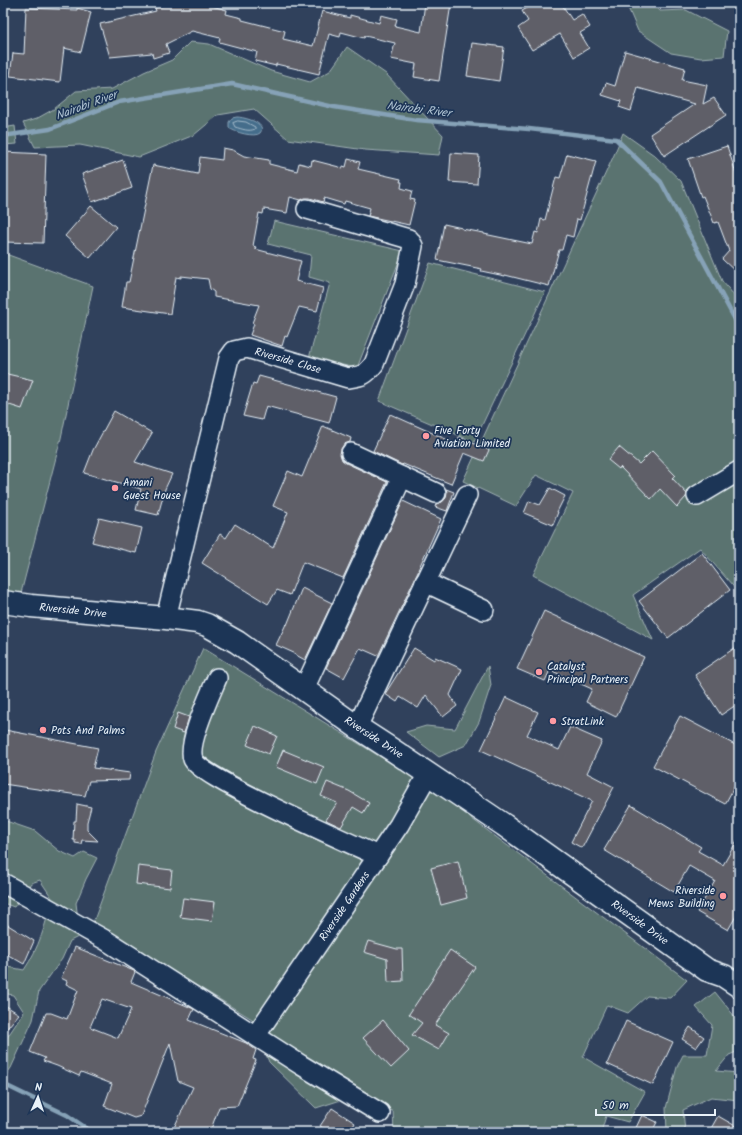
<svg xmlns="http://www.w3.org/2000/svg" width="742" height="1135" viewBox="0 0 742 1135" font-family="Kalam,sans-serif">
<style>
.green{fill:#5a736f;stroke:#a1b2b4}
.water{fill:#446d8b;stroke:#86a2b7}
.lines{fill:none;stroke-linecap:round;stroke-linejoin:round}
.shore{stroke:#a6bccc;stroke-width:1}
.stream{stroke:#86a2b7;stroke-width:4.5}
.building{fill:#5e5e68;stroke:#e8f1f8;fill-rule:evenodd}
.street-casing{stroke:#e8f1f8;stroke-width:22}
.secondary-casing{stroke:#e8f1f8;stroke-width:25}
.street{stroke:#1d3557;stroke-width:19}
.secondary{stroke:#1d3557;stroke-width:22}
.poi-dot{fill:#ff9aa2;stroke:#1d3557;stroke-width:1.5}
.labels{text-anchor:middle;stroke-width:3.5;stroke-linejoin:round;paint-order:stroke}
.street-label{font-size:11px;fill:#e8f1f8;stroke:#1d3557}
.poi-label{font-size:11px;fill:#e8f1f8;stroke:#1d3557;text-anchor:start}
.water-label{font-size:12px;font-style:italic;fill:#afc3d2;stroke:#1d3557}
</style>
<rect width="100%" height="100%" fill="#30415c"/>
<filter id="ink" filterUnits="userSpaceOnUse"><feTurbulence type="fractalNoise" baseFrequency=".025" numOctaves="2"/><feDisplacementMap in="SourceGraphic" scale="8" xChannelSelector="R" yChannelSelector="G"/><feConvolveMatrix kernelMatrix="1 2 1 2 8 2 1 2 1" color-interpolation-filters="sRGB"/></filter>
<g filter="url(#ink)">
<!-- green -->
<g class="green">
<polygon points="626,3 653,3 660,11 686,10 727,31 724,56 701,58 671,53 638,31"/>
<polygon points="190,42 209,44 271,71 310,82 330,71 347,47 386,74 443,135 439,155 365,150 288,139 254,109 218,115 194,135 139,157 80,145 35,147 23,123 36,119 54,109 76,91 112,89 144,72 172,60"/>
<polygon points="15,126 17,144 3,145 3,128"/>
<polygon points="623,133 654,155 681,181 722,281 739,301 739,593 700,548 633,595 653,640 533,575 573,493 536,475 516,506 463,481 614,155"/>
<polygon points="274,221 403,251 357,368 309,358 330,283 309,277 311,255 268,244"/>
<polygon points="3,253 93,286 61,438 21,593 3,590"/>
<polygon points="430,263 545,292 474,442 379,401"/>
<polygon points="203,648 428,786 687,980 670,998 647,996 628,1013 607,1005 583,1057 645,1092 628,1122 606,1116 601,1132 394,1132 393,1111 341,1100 316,1108 269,1062 252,1019 93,923 156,752"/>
<polygon points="488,666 491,685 479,722 466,745 439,757 406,732 426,726 455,729"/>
<path d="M3,820L35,831L59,851L75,858L84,852L97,858L86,879L76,903L80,936L70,941L62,959L39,991L33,1020L11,1068L3,1079V1038L6,1039L24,1012L13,995L3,993V966L24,970C39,948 46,924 52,898L40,880L31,883L14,907L3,903Z"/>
<polygon points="715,992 739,1022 739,1051 729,1055 716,1071 739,1073 739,1100 711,1097 683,1110 685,1132 667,1132 666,1108 677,1067 683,1055 707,1055 712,1025 696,1007"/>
</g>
<!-- water -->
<path class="water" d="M237,117C243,117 268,123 260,133C255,138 234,132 229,128V122L232,118Z"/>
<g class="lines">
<!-- shore -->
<path class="shore" d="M238,121L246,122L255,127V129C249,132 242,129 235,127L233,123Z"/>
<!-- stream -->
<g class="stream">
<polyline points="3,136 50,129 119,102 232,84 334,107 416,120 529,129 616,139 661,182 739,327"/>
<polyline points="3,1084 67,1115 92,1132"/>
</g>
</g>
<!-- building -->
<g class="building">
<polygon points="173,3 200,3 227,10 226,14 242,18 242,20 285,31 283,39 313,46 322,11 350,18 350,15 379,23 381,15 397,19 395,26 421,32 425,3 451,4 439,81 414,77 416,64 391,59 395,43 365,36 364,38 341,32 340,37 329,34 319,74 276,64 276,66 255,61 257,52 219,42 220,38 192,31 166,44 169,53 153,58 152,53 110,57 100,24 156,11 155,8"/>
<polygon points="536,3 561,3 572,20 582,14 590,27 580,33 589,48 574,57 560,34 532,50 518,28 528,21 522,11"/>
<polygon points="26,8 77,10 77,8 91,12 81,52 64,48 60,82 10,76 13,53 24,54"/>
<polygon points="472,43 504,47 499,81 467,76"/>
<polygon points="625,51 685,68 682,80 707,85 703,104 714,98 726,115 664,156 650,134 695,104 638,88 631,111 619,107 621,101 602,95 606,83 615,86"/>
<polygon points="727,146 739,182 738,274 722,259 729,251 718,222 714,223 703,196 701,197 688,159"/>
<polygon points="223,148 233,150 244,156 269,160 269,164 297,171 299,163 311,166 312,160 343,168 343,166 346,167 348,159 360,162 358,169 401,179 400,182 402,182 401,188 412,191 410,199 415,200 409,225 368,216 370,208 345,201 344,204 324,198 323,202 310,198 305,198 301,200 290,197 287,213 264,209 263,214 259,213 253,246 256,247 255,249 301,261 296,281 323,288 317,311 299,307 287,337 285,336 282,346 250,335 254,324 252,323 259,305 214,297 214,292 210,289 208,279 181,276 181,278 176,277 170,314 122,307 126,282 129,282 153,165 198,174 200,157 222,160"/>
<polygon points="3,152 46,154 43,243 3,242"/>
<polygon points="451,153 479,155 477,184 449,182"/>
<polygon points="567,154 596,161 580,220 577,219 573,237 566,235 562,250 559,250 549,286 505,275 505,276 481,271 482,269 437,260 444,224 462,228 462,229 484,233 484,234 532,244 535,232 538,233 541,219 545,220 556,177 560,178"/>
<polygon points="123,160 132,188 92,202 82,174"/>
<polygon points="91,206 116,227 90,258 65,236"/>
<polygon points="3,373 33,380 22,409 3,403"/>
<polygon points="259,376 336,397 329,423 266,406 262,420 243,416 253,383 256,384"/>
<polygon points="114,411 152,433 135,462 172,474 165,489 158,515 136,510 141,489 84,473 93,450"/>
<polygon points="390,414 457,444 459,437 489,450 484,461 464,453 451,484 403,464 402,465 373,451"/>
<polygon points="323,426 351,438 350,442 344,444 341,449 340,454 342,460 346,463 387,482 343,578 303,562 290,595 277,590 268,604 202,563 220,534 226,538 235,524 273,548 288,512 273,506 288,471 302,477"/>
<polygon points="619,447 639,464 652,451 675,475 672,478 687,494 686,497 677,507 660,489 651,499 620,467 619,469 608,460"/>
<polygon points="550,488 565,496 557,512 558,512 553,525 524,513 529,501 540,505"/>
<polygon points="446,489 454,492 447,511 435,507 436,504 442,502 446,498 447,492"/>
<polygon points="403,501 441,519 418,570 419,570 378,656 360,648 344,678 326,668"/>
<polygon points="99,518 142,528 136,553 92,542"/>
<polygon points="702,553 730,590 668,638 639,601"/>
<polygon points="302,588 332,603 305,660 296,655 296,654 276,645 286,624 287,625"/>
<polygon points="544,611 644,657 616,717 586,702 592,689 550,670 545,681 517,669"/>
<polygon points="739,645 739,703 721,715 695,675"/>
<polygon points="414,648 434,660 435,657 462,669 450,695 457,706 443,717 426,695 418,708 400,697 397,702 385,694"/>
<polygon points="506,697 538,712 527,735 559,750 570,727 602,741 587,773 614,787 582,848 571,842 592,801 481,750"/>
<polygon points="178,713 189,717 184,733 173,729"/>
<polygon points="680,716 739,747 739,778 725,804 653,766"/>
<polygon points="255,726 277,736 269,754 247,745"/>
<polygon points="5,730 98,748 93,768 130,773 129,780 89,781 85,796 3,784 3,745"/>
<polygon points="283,750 324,767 317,784 276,767"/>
<polygon points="327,782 349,791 369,803 363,813 353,807 341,827 326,820 337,803 321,796"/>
<polygon points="77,804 91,807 87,822 87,830 98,841 82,840 81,844 75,843 75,840 73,840 74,821 76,821"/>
<polygon points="631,805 701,847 698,851 723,865 739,837 739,911 728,930 697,912 715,881 689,866 674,892 604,850"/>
<polygon points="458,861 467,898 441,905 431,868"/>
<polygon points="138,866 172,870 170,888 136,884"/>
<polygon points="183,898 215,902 212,921 180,917"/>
<polygon points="3,922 34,941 24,964 3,952"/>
<polygon points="368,941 397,949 402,949 403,981 388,982 387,959 364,952"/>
<path d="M75,947L134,971L135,972L131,982L194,1009L189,1020L246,1043L256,1050L253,1059L256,1060L237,1106L219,1107L210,1132H172L193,1087L178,1081L170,1043L141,1116L134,1118L104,1106L112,1084L81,1072L79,1076L57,1066L43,1061L45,1058L30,1052L46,1013H51L67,1019L78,990L66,984L67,981L61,978ZM102,999L131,1009L118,1038L90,1027Z"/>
<polygon points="450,950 475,967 435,1025 449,1033 439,1050 412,1035 422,1023 409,1014 432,980 437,971 436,971"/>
<polygon points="3,1004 19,1014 3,1033"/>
<polygon points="383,1020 409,1051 391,1068 363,1038"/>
<polygon points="626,1021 673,1042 653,1085 607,1064"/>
<polygon points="690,1027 704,1037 696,1048 682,1039"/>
<polygon points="332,1108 355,1123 350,1132 329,1132 320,1126"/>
<polygon points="642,1115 657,1122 652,1132 634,1132"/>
<polygon points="718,1116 739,1128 739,1132 709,1132"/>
</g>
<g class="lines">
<defs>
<g id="street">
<polyline points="351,453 436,493"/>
<polyline points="697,496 739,471"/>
<polyline points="425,582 484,610"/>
<path d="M166,618L229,358L234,351L247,348L348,378C362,376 365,376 374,364L405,284L413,246L409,239L307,209"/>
<path d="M217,678C210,695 187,743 193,759C199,777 352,844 378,856"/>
<polyline points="304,689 402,477"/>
<polyline points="357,727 467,495"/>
<polyline points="3,883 107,941 301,1065 380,1113"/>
<polyline points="256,1035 399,825 428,774"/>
</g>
<polyline id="secondary" points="3,602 31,606 166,618 198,622 207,625 237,642 357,727 394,751 504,825 707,970 724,976 739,986"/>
</defs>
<!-- street casing -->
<use href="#street" class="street-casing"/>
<!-- secondary casing -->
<use href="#secondary" class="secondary-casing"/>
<!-- street -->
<use href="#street" class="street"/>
<!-- secondary -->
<use href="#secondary" class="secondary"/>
</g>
</g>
<!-- markers -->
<g class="poi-dot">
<circle cx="426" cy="436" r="4"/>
<circle cx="115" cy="488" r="4"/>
<circle cx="539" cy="672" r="4"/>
<circle cx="553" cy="721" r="4"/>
<circle cx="43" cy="730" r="4"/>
<circle cx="723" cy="896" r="4"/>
</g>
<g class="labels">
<!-- street labels -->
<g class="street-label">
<text transform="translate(288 360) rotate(16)" y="4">Riverside Close</text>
<text transform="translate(73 610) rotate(6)" y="4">Riverside Drive</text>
<text transform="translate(374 737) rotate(33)" y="4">Riverside Drive</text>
<text transform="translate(344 906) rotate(-56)" y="4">Riverside Gardens</text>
<text transform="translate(640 922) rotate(36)" y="4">Riverside Drive</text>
</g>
<!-- poi labels -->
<g class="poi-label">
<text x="434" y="434">Five Forty<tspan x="434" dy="13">Aviation Limited</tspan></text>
<text x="123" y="486">Amani<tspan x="123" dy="13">Guest House</tspan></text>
<text x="547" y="670">Catalyst<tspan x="547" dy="13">Principal Partners</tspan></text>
<text x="561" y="725">StratLink</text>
<text x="51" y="734">Pots And Palms</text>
<text x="715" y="894" text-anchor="end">Riverside<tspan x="715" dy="13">Mews Building</tspan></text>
</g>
<!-- water labels -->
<g class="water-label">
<text transform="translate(86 105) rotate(-20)" y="4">Nairobi River</text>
<text transform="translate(419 109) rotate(7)" y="4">Nairobi River</text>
</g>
</g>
<!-- margin -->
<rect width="742" height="1135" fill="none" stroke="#1d3557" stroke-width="16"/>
<rect x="8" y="8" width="726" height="1119" fill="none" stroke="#e8f1f8" stroke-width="1.5" filter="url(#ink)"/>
<!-- north arrow -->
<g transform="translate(38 1097) rotate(3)" stroke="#1d3557" stroke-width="3" paint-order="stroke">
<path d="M0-3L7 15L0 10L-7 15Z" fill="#e8f1f8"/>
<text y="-6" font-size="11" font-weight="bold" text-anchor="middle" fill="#e8f1f8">N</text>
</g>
<!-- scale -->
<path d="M596 1109v6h119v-6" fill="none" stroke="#e8f1f8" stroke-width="2"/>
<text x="602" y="1109" font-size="12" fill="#e8f1f8" stroke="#1d3557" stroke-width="3" paint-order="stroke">50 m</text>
</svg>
